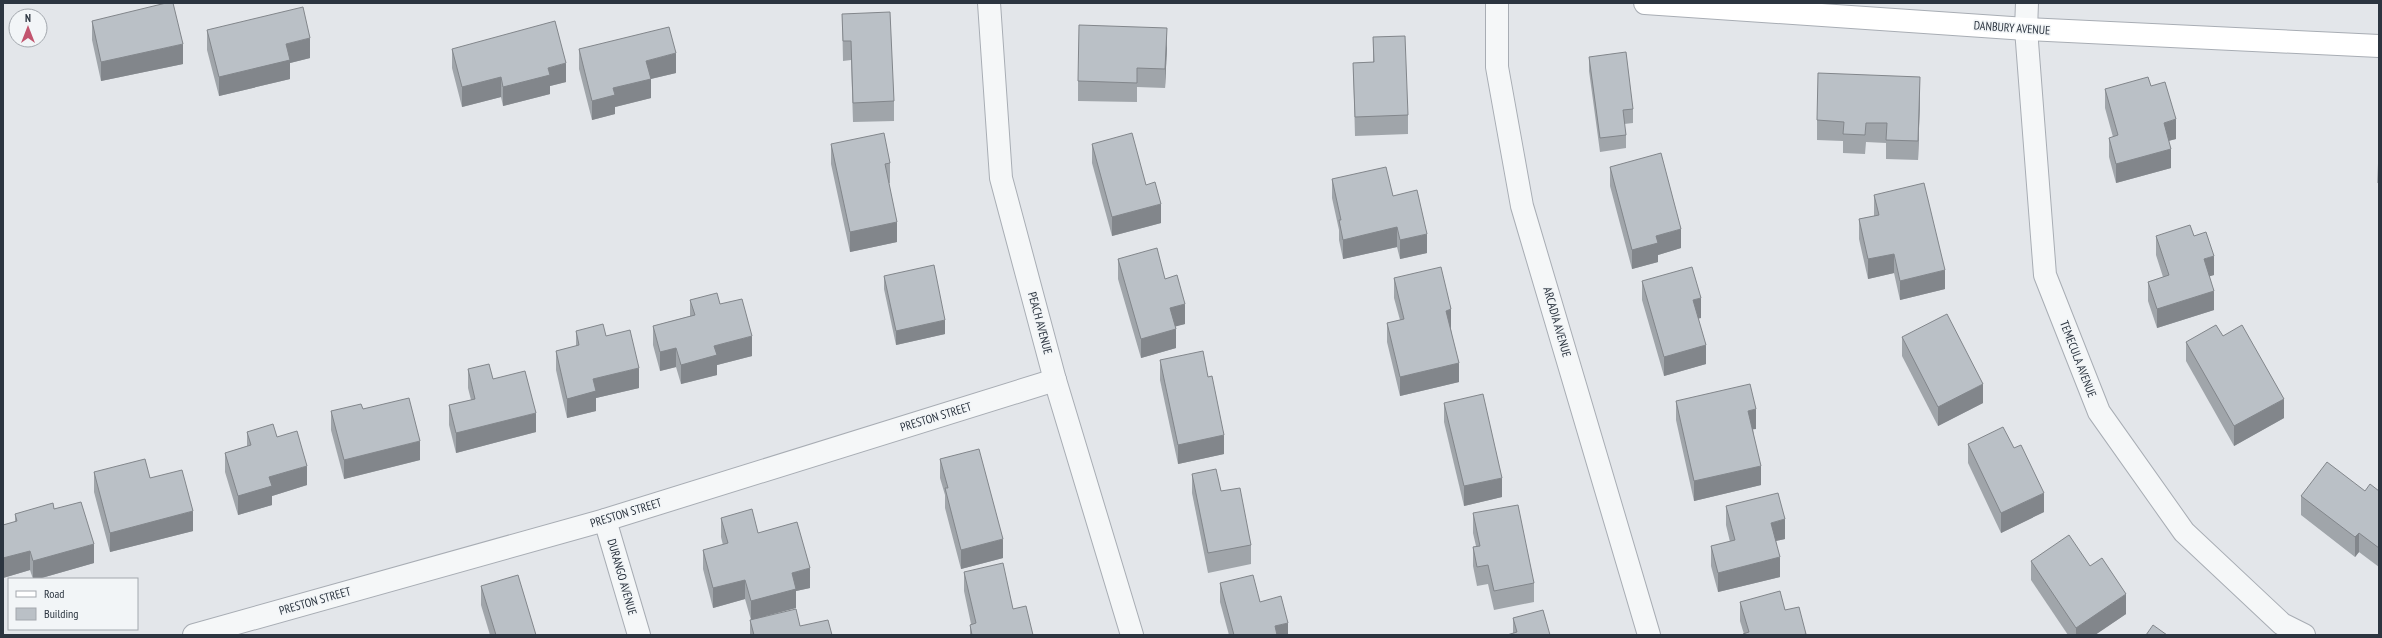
<svg xmlns="http://www.w3.org/2000/svg" width="2382" height="638" viewBox="0 0 2382 638" font-family="'PT Sans Narrow',sans-serif">
<style>
.lines{fill:none;stroke-linecap:round;stroke-linejoin:round}
.street-casing{stroke:#a8adb4;stroke-width:24}
.secondary-casing{stroke:#a8adb4;stroke-width:24}
.street{stroke:#f5f7f8;stroke-width:22}
.secondary{stroke:#fff;stroke-width:22}
.wall{fill:#a0a5aa}
.shaded-wall{fill:#82868b}
.building{fill:#bac0c6;stroke:#82868b}
.labels{text-anchor:middle;stroke-width:3;stroke-linejoin:round;paint-order:stroke}
.street-label{font-size:12px;fill:#2c3540;stroke:#f2f5f7}
</style>
<rect width="100%" height="100%" fill="#e3e6ea"/>
<g class="lines">
<defs>
<g id="street">
<polyline points="989,3 1001,178 1055,380 1132,635"/>
<polyline points="1497,3 1497,67 1522,206 1649,635"/>
<polyline points="2027,3 2026,29 2045,275 2099,412 2184,532 2282,624 2304,635"/>
<polyline points="605,520 639,635"/>
<polyline points="194,635 605,520 1055,380"/>
</g>
<polyline id="secondary" points="1645,3 2026,29 2379,46"/>
</defs>
<!-- street casing -->
<use href="#street" class="street-casing"/>
<!-- secondary casing -->
<use href="#secondary" class="secondary-casing"/>
<!-- street -->
<use href="#street" class="street"/>
<!-- secondary -->
<use href="#secondary" class="secondary"/>
</g>
<!-- wall -->
<g class="wall">
<polygon points="842,14 894,101 894,121 853,122 851,60 843,61"/>
<polygon points="92,21 183,64 101,81 92,40"/>
<polygon points="207,30 310,58 290,63 290,79 219,96 207,50"/>
<polygon points="1373,37 1408,115 1408,134 1355,136 1353,63 1373,62"/>
<polygon points="1167,47 1165,88 1137,87 1137,102 1078,101 1078,81"/>
<polygon points="452,49 566,82 550,86 550,94 503,106 501,97 462,107 452,68"/>
<polygon points="579,49 676,73 651,79 651,98 615,107 615,114 592,120 579,69"/>
<polygon points="1589,57 1633,109 1633,123 1624,124 1626,135 1626,148 1600,152 1589,71"/>
<polygon points="2151,86 2176,139 2168,141 2171,168 2116,183 2109,157 2109,138 2113,137 2105,108 2105,89"/>
<polygon points="1920,96 1918,160 1886,159 1886,143 1866,142 1865,154 1843,153 1843,141 1817,140 1817,120"/>
<polygon points="831,144 890,163 890,183 889,183 897,242 850,252 831,164"/>
<polygon points="1092,144 1146,185 1161,223 1112,236 1092,163"/>
<polygon points="2379,144 2379,202 2378,202"/>
<polygon points="1610,167 1681,248 1658,255 1658,262 1632,269 1610,186"/>
<polygon points="1332,179 1393,196 1427,253 1400,259 1397,247 1343,259 1339,240 1339,230 1332,198"/>
<polygon points="1874,195 1945,289 1900,300 1894,273 1868,279 1859,239 1859,219 1874,216"/>
<polygon points="2156,236 2194,236 2214,275 2209,276 2214,310 2157,328 2148,301 2148,282 2163,277 2156,255"/>
<polygon points="1118,259 1165,279 1185,324 1175,326 1176,348 1141,358 1118,279"/>
<polygon points="884,276 945,334 896,345 884,289"/>
<polygon points="1394,278 1451,329 1459,382 1400,396 1387,342 1387,323 1400,320 1394,298"/>
<polygon points="1642,281 1701,318 1698,318 1706,364 1664,376 1642,300"/>
<polygon points="690,300 720,304 752,356 717,365 717,375 681,384 676,367 660,371 653,345 653,326 690,316"/>
<polygon points="576,331 639,388 596,398 596,411 567,418 556,370 556,351 576,346"/>
<polygon points="2223,336 2284,418 2234,446 2186,361 2186,342"/>
<polygon points="1902,337 1983,403 1938,426 1902,356"/>
<polygon points="1160,360 1208,377 1224,454 1178,464 1160,380"/>
<polygon points="468,369 493,379 536,432 456,453 449,425 449,405 471,400 468,388"/>
<polygon points="1676,401 1756,429 1753,429 1761,485 1694,501 1676,420"/>
<polygon points="1444,403 1502,497 1464,506 1444,422"/>
<polygon points="363,409 420,460 344,479 331,430 331,411"/>
<polygon points="247,432 277,437 307,485 272,496 272,505 238,515 225,472 225,453 247,446"/>
<polygon points="1968,444 2044,512 2001,533 1968,463"/>
<polygon points="940,459 1003,558 961,569 945,508 945,495 940,478"/>
<polygon points="94,472 150,478 193,531 110,552 94,492"/>
<polygon points="1192,474 1251,545 1251,564 1208,573 1192,493"/>
<polygon points="2365,491 2379,491 2379,567 2359,552 2355,557 2301,515 2301,496"/>
<polygon points="1726,506 1785,539 1776,541 1780,577 1718,592 1711,566 1711,546 1730,542 1726,525"/>
<polygon points="54,509 94,563 38,579 33,579 30,570 3,578 3,525 15,522 15,514"/>
<polygon points="1473,513 1534,583 1534,602 1494,610 1488,584 1477,586 1473,566 1473,547 1476,546 1473,533"/>
<polygon points="721,518 758,533 810,588 796,591 796,608 764,616 832,635 750,635 750,620 751,620 745,599 713,608 703,569 703,550 723,545 721,537"/>
<polygon points="2031,561 2090,566 2126,614 2095,635 2068,635 2031,580"/>
<polygon points="964,572 1033,635 970,635 970,625 971,624 964,591"/>
<polygon points="1220,583 1260,602 1288,635 1229,635 1220,602"/>
<polygon points="481,586 536,635 490,635 481,605"/>
<polygon points="1740,602 1785,610 1806,635 1744,634 1740,621"/>
<polygon points="1513,618 1550,635 1513,633"/>
</g>
<!-- shaded-wall -->
<g class="shaded-wall">
<polygon points="1167,28 1167,47 1165,88 1165,69"/>
<polygon points="310,38 310,58 290,63 290,79 219,96 219,77 286,44"/>
<polygon points="183,44 183,64 101,81 101,62"/>
<polygon points="676,53 676,73 646,80 646,61"/>
<polygon points="566,63 566,82 550,86 550,94 503,106 503,87 548,68"/>
<polygon points="501,77 501,97 462,107 462,87"/>
<polygon points="1920,77 1920,96 1918,160 1918,141"/>
<polygon points="651,79 651,98 615,107 615,114 592,120 592,101 613,88"/>
<polygon points="2176,119 2176,139 2164,142 2164,123"/>
<polygon points="2171,149 2171,168 2116,183 2116,164"/>
<polygon points="1161,204 1161,223 1112,236 1112,217"/>
<polygon points="897,222 897,242 850,252 850,232"/>
<polygon points="1397,227 1397,247 1343,259 1343,240"/>
<polygon points="1681,229 1681,248 1658,255 1658,262 1632,269 1632,250 1656,236"/>
<polygon points="1427,234 1427,253 1400,259 1400,240"/>
<polygon points="1894,254 1894,273 1868,279 1868,259"/>
<polygon points="2214,256 2214,275 2204,278 2204,259"/>
<polygon points="1945,270 1945,289 1900,300 1900,281"/>
<polygon points="2214,291 2214,310 2157,328 2157,309"/>
<polygon points="1701,298 1701,318 1693,320 1693,300"/>
<polygon points="1185,304 1185,324 1170,328 1170,308"/>
<polygon points="1451,309 1451,329 1446,330 1446,311"/>
<polygon points="945,320 945,334 896,345 896,331"/>
<polygon points="1176,329 1176,348 1141,358 1141,339"/>
<polygon points="752,336 752,356 717,365 717,375 681,384 681,365 714,346"/>
<polygon points="1706,345 1706,364 1664,376 1664,357"/>
<polygon points="676,348 676,367 660,371 660,352"/>
<polygon points="1459,363 1459,382 1400,396 1400,377"/>
<polygon points="639,368 639,388 596,398 596,411 567,418 567,399 593,379"/>
<polygon points="1983,384 1983,403 1938,426 1938,407"/>
<polygon points="2284,399 2284,418 2234,446 2234,426"/>
<polygon points="1756,409 1756,429 1748,430 1748,411"/>
<polygon points="536,413 536,432 456,453 456,433"/>
<polygon points="1224,435 1224,454 1178,464 1178,445"/>
<polygon points="420,441 420,460 344,479 344,460"/>
<polygon points="307,466 307,485 272,496 272,505 238,515 238,496 269,477"/>
<polygon points="1761,466 1761,485 1694,501 1694,481"/>
<polygon points="1502,478 1502,497 1464,506 1464,486"/>
<polygon points="2044,493 2044,512 2001,533 2001,513"/>
<polygon points="193,511 193,531 110,552 110,533"/>
<polygon points="1785,519 1785,539 1771,542 1771,523"/>
<polygon points="2359,533 2359,552 2355,557 2355,537"/>
<polygon points="1003,539 1003,558 961,569 961,550"/>
<polygon points="94,544 94,563 38,579 33,579 33,561"/>
<polygon points="30,551 30,570 3,578 3,558"/>
<polygon points="1780,557 1780,577 1718,592 1718,573"/>
<polygon points="810,568 810,588 796,591 796,608 751,620 751,601 792,573"/>
<polygon points="745,580 745,599 713,608 713,588"/>
<polygon points="2126,594 2126,614 2095,635 2076,635 2076,628"/>
<polygon points="1288,623 1288,635 1275,635 1275,626"/>
</g>
<!-- building -->
<g class="building">
<polygon points="166,3 173,3 183,44 101,62 92,21"/>
<polygon points="303,7 310,38 286,44 290,60 219,77 207,30"/>
<polygon points="890,12 894,101 853,103 851,41 843,41 842,14"/>
<polygon points="555,21 566,63 548,68 550,75 503,87 501,77 462,87 452,49"/>
<polygon points="1079,25 1167,28 1165,69 1137,68 1137,83 1078,81"/>
<polygon points="669,27 676,53 646,61 651,79 613,88 615,95 592,101 579,49"/>
<polygon points="1405,36 1408,115 1355,117 1353,63 1374,62 1373,37"/>
<polygon points="1626,52 1633,109 1623,110 1626,135 1600,138 1589,57"/>
<polygon points="1818,73 1920,77 1918,141 1886,140 1887,123 1866,123 1865,135 1843,134 1844,122 1817,120"/>
<polygon points="2148,77 2151,86 2165,82 2176,119 2164,123 2171,149 2116,164 2109,138 2118,135 2105,89"/>
<polygon points="884,133 890,163 885,164 897,222 850,232 831,144"/>
<polygon points="1132,133 1146,185 1155,182 1161,204 1112,217 1092,144"/>
<polygon points="2379,144 2379,183 2378,183"/>
<polygon points="1661,153 1681,229 1656,236 1658,243 1632,250 1610,167"/>
<polygon points="1386,167 1393,196 1417,190 1427,234 1400,240 1397,227 1343,240 1339,220 1341,220 1332,179"/>
<polygon points="1924,183 1945,270 1900,281 1894,254 1868,259 1859,219 1879,215 1874,195"/>
<polygon points="2190,225 2194,236 2206,232 2214,256 2204,259 2214,291 2157,309 2148,282 2169,275 2156,236"/>
<polygon points="1157,248 1165,279 1177,275 1185,304 1170,308 1176,329 1141,339 1118,259"/>
<polygon points="934,265 945,320 896,331 884,276"/>
<polygon points="1441,267 1451,309 1446,311 1459,363 1400,377 1387,323 1404,319 1394,278"/>
<polygon points="1692,267 1701,298 1693,300 1706,345 1664,357 1642,281"/>
<polygon points="717,293 720,304 742,299 752,336 714,346 717,355 681,365 676,348 660,352 653,326 695,315 690,300"/>
<polygon points="1947,314 1983,384 1938,407 1902,337"/>
<polygon points="603,324 606,336 630,330 639,368 593,379 596,391 567,399 556,351 579,345 576,331"/>
<polygon points="2216,325 2223,336 2242,325 2284,399 2234,426 2186,342"/>
<polygon points="1203,351 1208,377 1212,376 1224,435 1178,445 1160,360"/>
<polygon points="489,364 493,379 525,371 536,413 456,433 449,405 475,399 468,369"/>
<polygon points="1750,384 1756,409 1748,411 1761,466 1694,481 1676,401"/>
<polygon points="1483,394 1502,478 1464,486 1444,403"/>
<polygon points="409,398 420,441 344,460 331,411 361,404 363,409"/>
<polygon points="273,424 277,437 297,431 307,466 269,477 272,486 238,496 225,453 251,445 247,432"/>
<polygon points="2003,427 2014,448 2021,445 2044,493 2001,513 1968,444"/>
<polygon points="979,449 1003,539 961,550 945,488 948,488 940,459"/>
<polygon points="145,459 150,478 182,470 193,511 110,533 94,472"/>
<polygon points="2327,462 2365,491 2370,484 2379,491 2379,548 2359,533 2355,537 2301,496"/>
<polygon points="1216,469 1221,491 1240,488 1251,545 1208,553 1192,474"/>
<polygon points="1778,493 1785,519 1771,523 1780,557 1718,573 1711,546 1735,540 1726,506"/>
<polygon points="81,502 94,544 33,561 30,551 3,558 3,525 17,521 15,514 53,503 54,509"/>
<polygon points="1518,505 1534,583 1494,591 1488,565 1477,567 1473,547 1480,546 1473,513"/>
<polygon points="752,509 758,533 797,522 810,568 792,573 796,589 751,601 745,580 713,588 703,550 728,543 721,518"/>
<polygon points="2069,535 2090,566 2102,558 2126,594 2076,628 2031,561"/>
<polygon points="1003,563 1013,609 1026,606 1033,635 972,635 970,625 976,623 964,572"/>
<polygon points="518,575 536,635 496,635 481,586"/>
<polygon points="1253,575 1260,602 1281,596 1288,623 1275,626 1277,635 1234,635 1220,583"/>
<polygon points="1780,591 1785,610 1799,607 1806,634 1802,635 1743,635 1743,634 1749,632 1740,602"/>
<polygon points="796,609 800,626 828,620 832,635 754,635 750,620"/>
<polygon points="1543,610 1550,635 1507,635 1517,632 1513,618"/>
<polygon points="2153,625 2167,635 2146,635"/>
</g>
<g class="labels">
<!-- street labels -->
<g class="street-label">
<text transform="translate(2012 28) rotate(4)" y="4">DANBURY AVENUE</text>
<text transform="translate(1557 322) rotate(74)" y="4">ARCADIA AVENUE</text>
<text transform="translate(1040 323) rotate(75)" y="4">PEACH AVENUE</text>
<text transform="translate(2078 359) rotate(69)" y="4">TEMECULA AVENUE</text>
<text transform="translate(936 417) rotate(-17)" y="4">PRESTON STREET</text>
<text transform="translate(626 513) rotate(-17)" y="4">PRESTON STREET</text>
<text transform="translate(622 577) rotate(74)" y="4">DURANGO AVENUE</text>
<text transform="translate(315 601) rotate(-16)" y="4">PRESTON STREET</text>
</g>
</g>
<!-- border -->
<rect width="2382" height="638" fill="none" stroke="#2c3540" stroke-width="8"/>
<!-- legend -->
<rect x="8" y="578" width="130" height="52" fill="#f2f5f7" stroke="#a3a8ae"/>
<rect x="16" y="591" width="20" height="6" fill="#ffffff" stroke="#a3a8ae"/>
<text x="44" y="598" font-size="12" fill="#2c3540">Road</text>
<rect x="16" y="608" width="20" height="12" fill="#bac0c6" stroke="#a3a8ae"/>
<text x="44" y="618" font-size="12" fill="#2c3540">Building</text>
<!-- north arrow -->
<g transform="translate(28 28)"><circle r="19" fill="#f2f5f7" stroke="#a3a8ae"/>
<path d="M0-3L7 15L0 10L-7 15Z" fill="#c2546e"/>
<text y="-6" font-size="11" font-weight="bold" text-anchor="middle" fill="#2c3540">N</text>
</g>
</svg>
